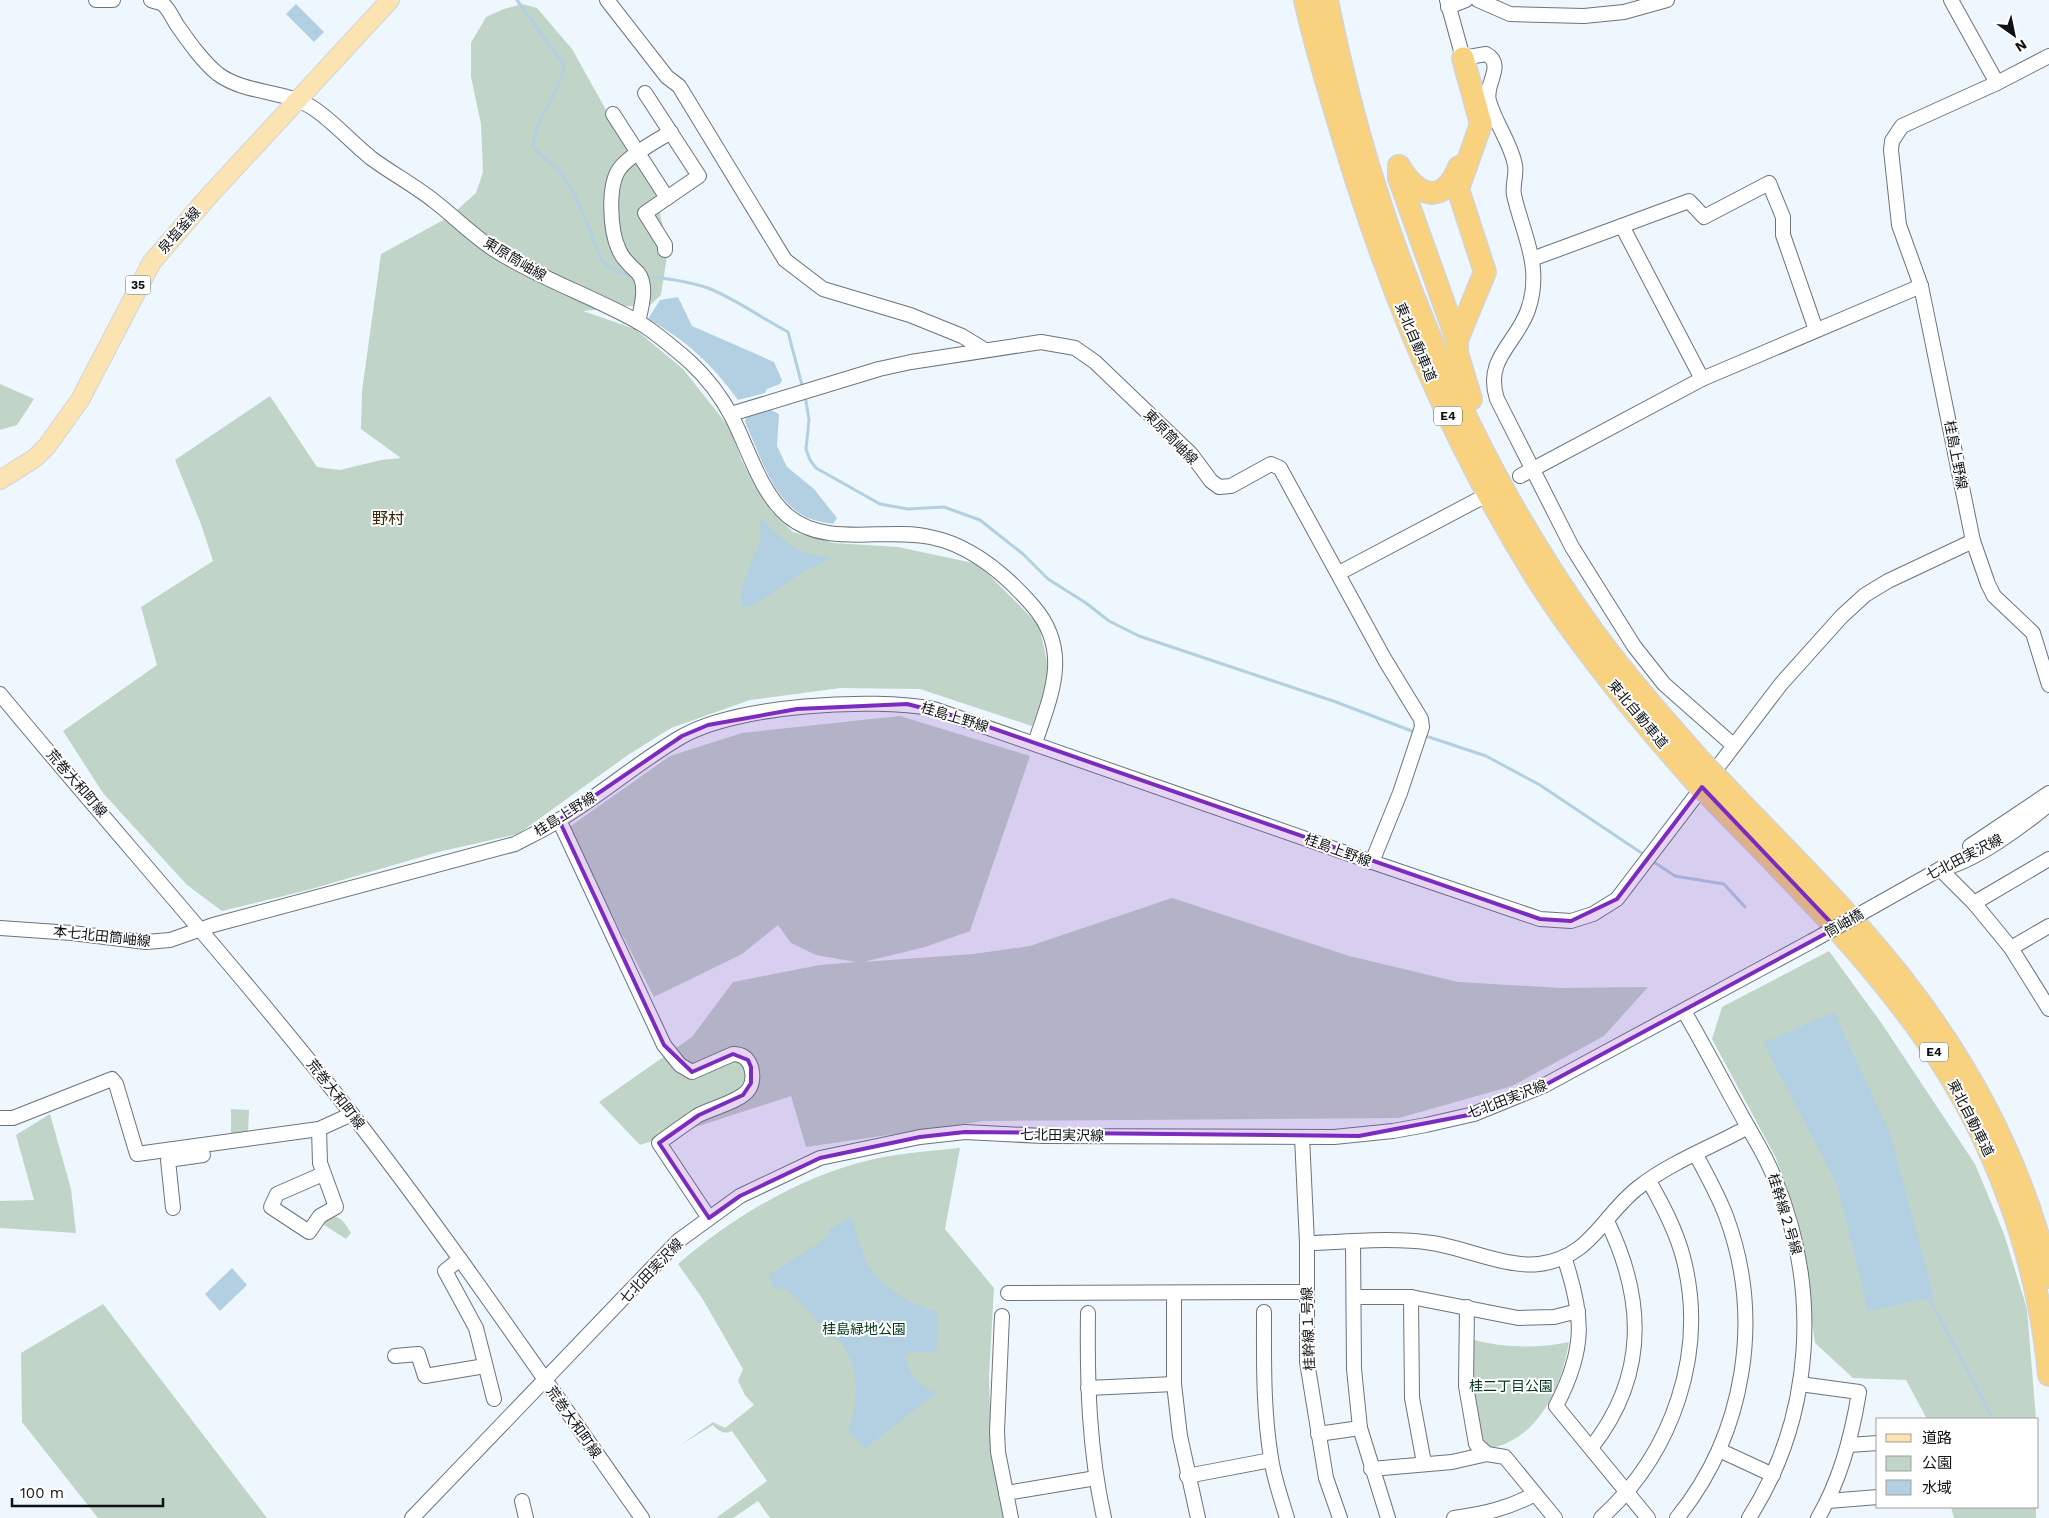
<svg xmlns="http://www.w3.org/2000/svg" width="2049" height="1518" viewBox="0 0 2049 1518" font-family="'Work Sans','Noto Sans JP',sans-serif">
<style>
.green{fill:#c1d4c8}
.water{fill:#b2d0e2}
.lines{fill:none;stroke-linecap:round;stroke-linejoin:round}
.stream{stroke:#b2d0e2;stroke-width:3}
.minor-casing{stroke:#6b747c;stroke-width:16}
.major-casing{stroke:#d4d4d5;stroke-width:20}
.highway-casing{stroke:#d4d4d5;stroke-width:24}
.minor{stroke:#fff;stroke-width:14}
.major{stroke:#fbe4b2;stroke-width:18}
.highway{stroke:#f8d27f;stroke-width:21}
.minor-bridge-casing{stroke:#6b747c;stroke-width:16;stroke-linecap:butt}
.highway-bridge-casing{stroke:#d4d4d5;stroke-width:24;stroke-linecap:butt}
.minor-bridge{stroke:#fff;stroke-width:14}
.highway-bridge{stroke:#f8d27f;stroke-width:21}
.marked{fill:#7b2cbf;fill-opacity:0.2;stroke:#7b2cbf;stroke-width:4;stroke-linejoin:round}
.labels{text-anchor:middle;stroke-width:4;stroke-linejoin:round;paint-order:stroke}
.shield{fill:#fff;stroke:#57595b;stroke-width:1}
.shield-label{font-size:12px;font-weight:bold;fill:#0f1215}
.street-label{font-size:14px;fill:#0f1215;stroke:#fff}
.park-label{font-size:14px;fill:#00361d;stroke:#fff}
.quarter-label{font-size:16px;fill:#3b2600;stroke:#fff}
</style>
<rect width="100%" height="100%" fill="#eef7fd"/>
<!-- green -->
<g class="green">
<polygon points="522,4 537,8 572,49 605,108 653,182 668,250 661,295 647,308 630,306 583,311 635,329 683,369 729,427 742,461 771,511 793,532 834,543 898,547 978,564 1039,625 1049,671 1045,690 1032,726 920,689 840,688 750,700 671,728 628,755 518,834 438,852 308,890 222,911 187,885 103,793 63,731 157,665 141,607 213,561 201,524 175,460 270,396 317,467 340,470 381,460 401,458 361,429 362,391 381,254 449,217 476,193 483,172 481,124 471,77 471,43 486,17 504,9"/>
<polygon points="0,384 34,399 17,425 0,430"/>
<polygon points="900,716 1030,756 970,931 925,947 863,962 973,954 1030,946 1172,898 1349,956 1458,982 1561,988 1648,987 1604,1036 1512,1086 1399,1118 984,1121 806,1147 791,1096 640,1145 599,1102 692,1037 733,982 820,965 856,962 816,955 791,943 778,925 742,954 654,997 568,828 670,756 742,733"/>
<polygon points="1829,951 1882,1024 1975,1164 2004,1234 2027,1309 2036,1419 1927,1419 1906,1380 1853,1378 1815,1343 1798,1221 1776,1158 1712,1039 1722,1007"/>
<polygon points="231,1109 249,1110 248,1132 231,1136"/>
<polygon points="50,1114 71,1189 76,1233 0,1228 0,1201 34,1200 16,1135"/>
<path d="M960,1148L945,1229L994,1288L989,1376L991,1444L1005,1518H770L758,1501L733,1518H716L767,1481L732,1431C725,1435 718,1431 713,1425L682,1444L713,1422L725,1428L754,1405L745,1395L738,1381L743,1369L702,1298L678,1264C731,1218 801,1176 870,1160C899,1153 931,1151 960,1148Z"/>
<path d="M331,1216C343,1217 345,1224 351,1233L346,1239L321,1223Z"/>
<polygon points="103,1304 267,1518 98,1518 22,1422 21,1353"/>
<path d="M1470,1339C1503,1348 1535,1349 1569,1342C1561,1388 1539,1440 1487,1449L1471,1407Z"/>
<polygon points="1951,1507 2036,1507 2036,1518 1954,1518"/>
</g>
<!-- water -->
<g class="water">
<polygon points="296,4 324,32 314,42 286,14"/>
<path d="M678,297L692,326L774,362L782,380L780,384L767,389L765,393L738,400C712,364 686,340 648,319L660,300Z"/>
<path d="M767,408L779,414L777,446L787,467L814,489L837,518L833,524C824,522 814,521 806,517C772,500 760,454 745,422L746,415Z"/>
<path d="M760,520L765,522C786,542 800,557 832,557C824,564 813,567 803,572C787,580 760,607 742,607C737,584 755,562 760,540C761,534 760,526 760,520Z"/>
<polygon points="1834,1012 1890,1134 1934,1297 1868,1311 1837,1184 1763,1043"/>
<path d="M851,1217C856,1230 859,1245 865,1258C879,1287 908,1303 938,1312L937,1348L934,1353L912,1352L905,1356C910,1375 918,1387 937,1393L864,1449L848,1430C858,1404 860,1368 842,1345C838,1339 830,1336 825,1330C813,1316 800,1301 785,1289L773,1288L769,1275L827,1238L830,1228Z"/>
<polygon points="232,1268 247,1285 220,1311 205,1294"/>
</g>
<g class="lines">
<!-- stream -->
<g class="stream">
<path d="M517,0L564,65C561,94 535,116 533,146C542,159 553,163 561,173C580,199 589,229 601,259C608,268 620,274 632,275"/>
<path d="M644,276C665,278 687,281 708,288C734,298 763,319 788,332L803,389"/>
<polyline points="805,395 809,420 806,449 810,460 816,468 880,504 908,509 944,507 980,520 1023,554 1048,579 1086,603 1109,621 1139,636 1336,702 1417,733"/>
<polyline points="1423,735 1486,756 1540,785 1646,856"/>
<polyline points="1651,860 1675,876 1724,884 1745,907"/>
<polyline points="1928,1296 1993,1419"/>
</g>
<defs>
<g id="minor">
<polyline points="96,0 113,0"/>
<path d="M151,0C155,2 159,2 163,4C169,9 173,19 177,25C189,42 202,61 218,74C245,94 285,90 313,108C334,122 351,142 371,158C391,173 414,185 434,201C455,217 475,238 498,252C543,280 594,297 640,323C658,334 674,348 690,362C706,377 722,398 732,417C748,448 761,494 788,516C826,548 885,527 930,537C971,545 1006,575 1033,606C1072,651 1051,695 1035,743"/>
<polyline points="607,0 667,77 679,86 785,260 823,289 910,315 962,336 985,350"/>
<path d="M1447,0L1463,58L1486,54C1506,65 1484,84 1489,101C1495,123 1511,143 1515,165C1517,175 1512,185 1514,195C1523,235 1543,267 1528,310C1516,344 1484,359 1497,399L1572,547L1634,646L1664,684L1733,745"/>
<polyline points="1478,0 1510,14 1584,16 1624,12 1667,0"/>
<polyline points="1448,7 1466,0"/>
<polyline points="1997,83 2049,56"/>
<polyline points="645,93 699,176 645,213 665,245 665,250"/>
<polyline points="613,114 667,198"/>
<polyline points="1622,226 1702,379"/>
<polyline points="1532,259 1689,201 1704,217 1769,183 1783,217 1783,235 1816,330"/>
<path d="M638,322C641,309 648,285 638,273C631,266 623,260 619,250C610,231 607,185 620,168C630,155 656,141 671,132"/>
<polyline points="731,414 879,369 911,362 1041,342 1075,348 1095,362 1191,454 1211,481 1219,487 1231,486 1271,464 1280,468 1385,660 1421,719 1422,727 1400,793 1372,862"/>
<polyline points="1520,476 1702,379 1921,286"/>
<polyline points="1973,541 1988,584 1994,596 2033,633 2049,685"/>
<polyline points="1339,573 1481,498"/>
<path d="M0,694C116,834 238,969 351,1113C453,1244 546,1382 642,1518"/>
<path d="M559,820L664,1045L680,1065L692,1072L733,1054C742,1054 748,1058 751,1067C753,1074 753,1083 749,1089C740,1102 711,1108 697,1116C684,1125 671,1134 659,1143L709,1218"/>
<polyline points="1970,846 2049,793"/>
<polyline points="1940,869 1974,903 2011,948 2049,1009"/>
<polyline points="1974,903 2049,859"/>
<path d="M1876,905L1940,869C1973,863 2023,826 2049,804"/>
<path d="M0,928L72,933L146,942L170,940L213,925L515,844C530,836 545,829 559,820C601,795 638,762 681,737C736,705 872,697 934,709L1372,862L1540,919L1571,921L1593,914L1617,899L1781,684L1842,616L1865,595L1888,581L1973,541L1921,286L1899,225L1891,150L1892,141L1902,126L1997,83L1951,0"/>
<polyline points="2011,948 2049,926"/>
<path d="M1684,1011C1706,1049 1726,1088 1748,1127C1757,1143 1767,1159 1774,1177C1821,1288 1814,1416 1749,1518"/>
<polyline points="0,1118 13,1118 112,1079 116,1084 137,1154 319,1129 352,1114"/>
<polyline points="319,1129 320,1163 336,1207 320,1216 309,1232 271,1207 277,1194 323,1174"/>
<polyline points="1302,1137 1307,1243 1307,1362 1326,1478 1340,1518"/>
<polyline points="173,1208 168,1160 203,1155"/>
<polyline points="1353,1242 1354,1369 1360,1428 1388,1518"/>
<path d="M1307,1243C1348,1242 1391,1237 1432,1243C1465,1248 1507,1268 1539,1264C1591,1258 1603,1214 1639,1187C1671,1162 1712,1147 1748,1127"/>
<path d="M1564,1257C1584,1316 1586,1349 1556,1406L1648,1518"/>
<polyline points="460,1259 445,1271 476,1328 494,1399"/>
<polyline points="1008,1293 1307,1292"/>
<polyline points="1174,1293 1174,1384 1180,1436 1198,1518"/>
<polyline points="1355,1297 1411,1297 1518,1318 1554,1317 1578,1311"/>
<polyline points="1411,1297 1412,1398 1424,1463"/>
<polyline points="1467,1307 1466,1386 1476,1444 1487,1454 1505,1457 1555,1518"/>
<path d="M1264,1312C1264,1361 1263,1410 1271,1458C1274,1479 1281,1498 1287,1518"/>
<path d="M1088,1313C1087,1383 1089,1450 1104,1518"/>
<polyline points="1002,1316 997,1431 998,1452 1011,1518"/>
<polyline points="395,1356 418,1354 425,1376 485,1366"/>
<path d="M1800,1384L1859,1392C1852,1436 1841,1479 1818,1518"/>
<polyline points="1088,1388 1174,1384"/>
<polyline points="1318,1434 1360,1428"/>
<polyline points="1849,1445 1878,1443"/>
<path d="M1591,1448C1647,1377 1646,1301 1607,1221"/>
<polyline points="1719,1450 1773,1475"/>
<polyline points="1371,1469 1452,1462 1487,1454"/>
<polyline points="1187,1476 1271,1460"/>
<polyline points="1006,1493 1096,1478"/>
<polyline points="522,1501 526,1518"/>
<polyline points="1828,1501 1878,1497"/>
<polyline points="412,1518 678,1241 740,1196 820,1158 920,1137 965,1132 1043,1136 1334,1137 1393,1131 1426,1125 1474,1114 1545,1085 1812,941"/>
<path d="M1454,1518C1484,1514 1509,1508 1535,1494"/>
<path d="M1601,1518C1673,1453 1708,1352 1683,1257C1676,1230 1662,1204 1649,1181"/>
<path d="M1677,1518C1745,1434 1764,1318 1726,1216C1718,1195 1707,1175 1696,1155"/>
</g>
<polyline id="major" points="0,480 35,458 47,446 80,400 152,262 208,197 390,0"/>
<g id="highway">
<path d="M1305,0C1315,46 1329,91 1343,137C1390,294 1453,446 1541,585C1586,654 1639,718 1694,780"/>
<path d="M1327,0C1371,220 1460,447 1592,630C1627,678 1666,722 1706,767"/>
<polyline points="1463,58 1481,124 1458,189 1485,272 1457,340 1457,353 1471,399"/>
<polyline points="1399,166 1399,178 1404,192 1457,340"/>
<path d="M1399,166C1417,197 1443,206 1459,167"/>
<path d="M1720,781C1786,851 1858,919 1915,996C1978,1080 2025,1174 2049,1277"/>
<path d="M1707,793C1784,873 1864,950 1927,1041C1995,1138 2038,1257 2049,1375"/>
</g>
</defs>
<!-- minor casing -->
<use href="#minor" class="minor-casing"/>
<!-- major casing -->
<use href="#major" class="major-casing"/>
<!-- highway casing -->
<use href="#highway" class="highway-casing"/>
<!-- minor -->
<use href="#minor" class="minor"/>
<!-- major -->
<use href="#major" class="major"/>
<!-- highway -->
<use href="#highway" class="highway"/>
<defs>
<polyline id="minor-bridge" points="1812,941 1876,905"/>
<g id="highway-bridge">
<polyline points="1706,767 1720,781"/>
<polyline points="1694,780 1707,793"/>
</g>
</defs>
<!-- minor-bridge casing -->
<use href="#minor-bridge" class="minor-bridge-casing"/>
<!-- highway-bridge casing -->
<use href="#highway-bridge" class="highway-bridge-casing"/>
<!-- minor-bridge -->
<use href="#minor-bridge" class="minor-bridge"/>
<!-- highway-bridge -->
<use href="#highway-bridge" class="highway-bridge"/>
</g>
<!-- marked area -->
<path class="marked" d="M907,704L963,718L1540,919L1571,921L1617,899L1702,787L1836,928L1545,1085L1474,1114L1359,1136L965,1132L920,1137L820,1158L740,1196L709,1218L659,1143L699,1115L743,1095L751,1083V1067L748,1060L733,1054L692,1072L664,1045L559,820L682,736L708,725L797,709Z"/>
<g class="labels">
<!-- shield labels -->
<g class="shield">
<rect x="125.5" y="275.5" width="25" height="19" rx="4"/>
<rect x="1434" y="406.5" width="28" height="19" rx="4"/>
<rect x="1920" y="1042.5" width="28" height="19" rx="4"/>
</g>
<g class="shield-label">
<text x="138" y="289">35</text>
<text x="1448" y="420">E4</text>
<text x="1934" y="1056">E4</text>
</g>
<!-- street labels -->
<g class="street-label">
<text transform="translate(179 230) rotate(-49)" y="5">泉塩釜線</text>
<text transform="translate(515 259) rotate(31)" y="5">東原筒岫線</text>
<text transform="translate(1416 342) rotate(67)" y="5">東北自動車道</text>
<text transform="translate(1171 437) rotate(46)" y="5">東原筒岫線</text>
<text transform="translate(1956 455) rotate(79)" y="5">桂島上野線</text>
<text transform="translate(1638 714) rotate(50)" y="5">東北自動車道</text>
<text transform="translate(955 717) rotate(17)" y="5">桂島上野線</text>
<text transform="translate(77 783) rotate(49)" y="5">荒巻大和町線</text>
<text transform="translate(565 814) rotate(-32)" y="5">桂島上野線</text>
<text transform="translate(1338 850) rotate(20)" y="5">桂島上野線</text>
<text transform="translate(1964 857) rotate(-27)" y="5">七北田実沢線</text>
<text transform="translate(1844 923) rotate(-30)" y="5">筒岫橋</text>
<text transform="translate(102 936) rotate(6)" y="5">本七北田筒岫線</text>
<text transform="translate(336 1094) rotate(52)" y="5">荒巻大和町線</text>
<text transform="translate(1507 1099) rotate(-21)" y="5">七北田実沢線</text>
<text transform="translate(1971 1118) rotate(63)" y="5">東北自動車道</text>
<text transform="translate(1062 1135) rotate(1)" y="5">七北田実沢線</text>
<text transform="translate(1785 1214) rotate(73)" y="5">桂幹線２号線</text>
<text transform="translate(651 1271) rotate(-46)" y="5">七北田実沢線</text>
<text transform="translate(1308 1329) rotate(-92)" y="5">桂幹線１号線</text>
<text transform="translate(574 1422) rotate(55)" y="5">荒巻大和町線</text>
</g>
<!-- park labels -->
<g class="park-label">
<text x="864" y="1334">桂島緑地公園</text>
<text x="1511" y="1391">桂二丁目公園</text>
</g>
<!-- quarter labels -->
<g class="quarter-label">
<text x="388" y="524">野村</text>
</g>
</g>
<!-- legend -->
<rect x="1876" y="1418" width="162" height="90" fill="#ffffff" stroke="#9fa0a1"/>
<rect x="1886" y="1434" width="25" height="8" fill="#fbe4b2" stroke="#9fa0a1"/>
<text x="1922" y="1443" font-size="15" fill="#0f1215">道路</text>
<rect x="1886" y="1456" width="25" height="15" fill="#c1d4c8" stroke="#9fa0a1"/>
<text x="1922" y="1468" font-size="15" fill="#0f1215">公園</text>
<rect x="1886" y="1480" width="25" height="15" fill="#b2d0e2" stroke="#9fa0a1"/>
<text x="1922" y="1493" font-size="15" fill="#0f1215">水域</text>
<!-- north arrow -->
<g transform="translate(2014 35) rotate(147)" stroke="#ffffff" stroke-width="4" paint-order="stroke">
<path d="M0-4L9 19L0 12L-9 19Z" fill="#0f1215"/>
<text y="-8" font-size="14" font-weight="bold" text-anchor="middle" fill="#0f1215">N</text>
</g>
<!-- scale -->
<path d="M12 1498v8h151v-8" fill="none" stroke="#0f1215" stroke-width="2.5"/>
<text x="20" y="1498" font-size="15" fill="#0f1215" stroke="#ffffff" stroke-width="4" paint-order="stroke">100 m</text>
</svg>
